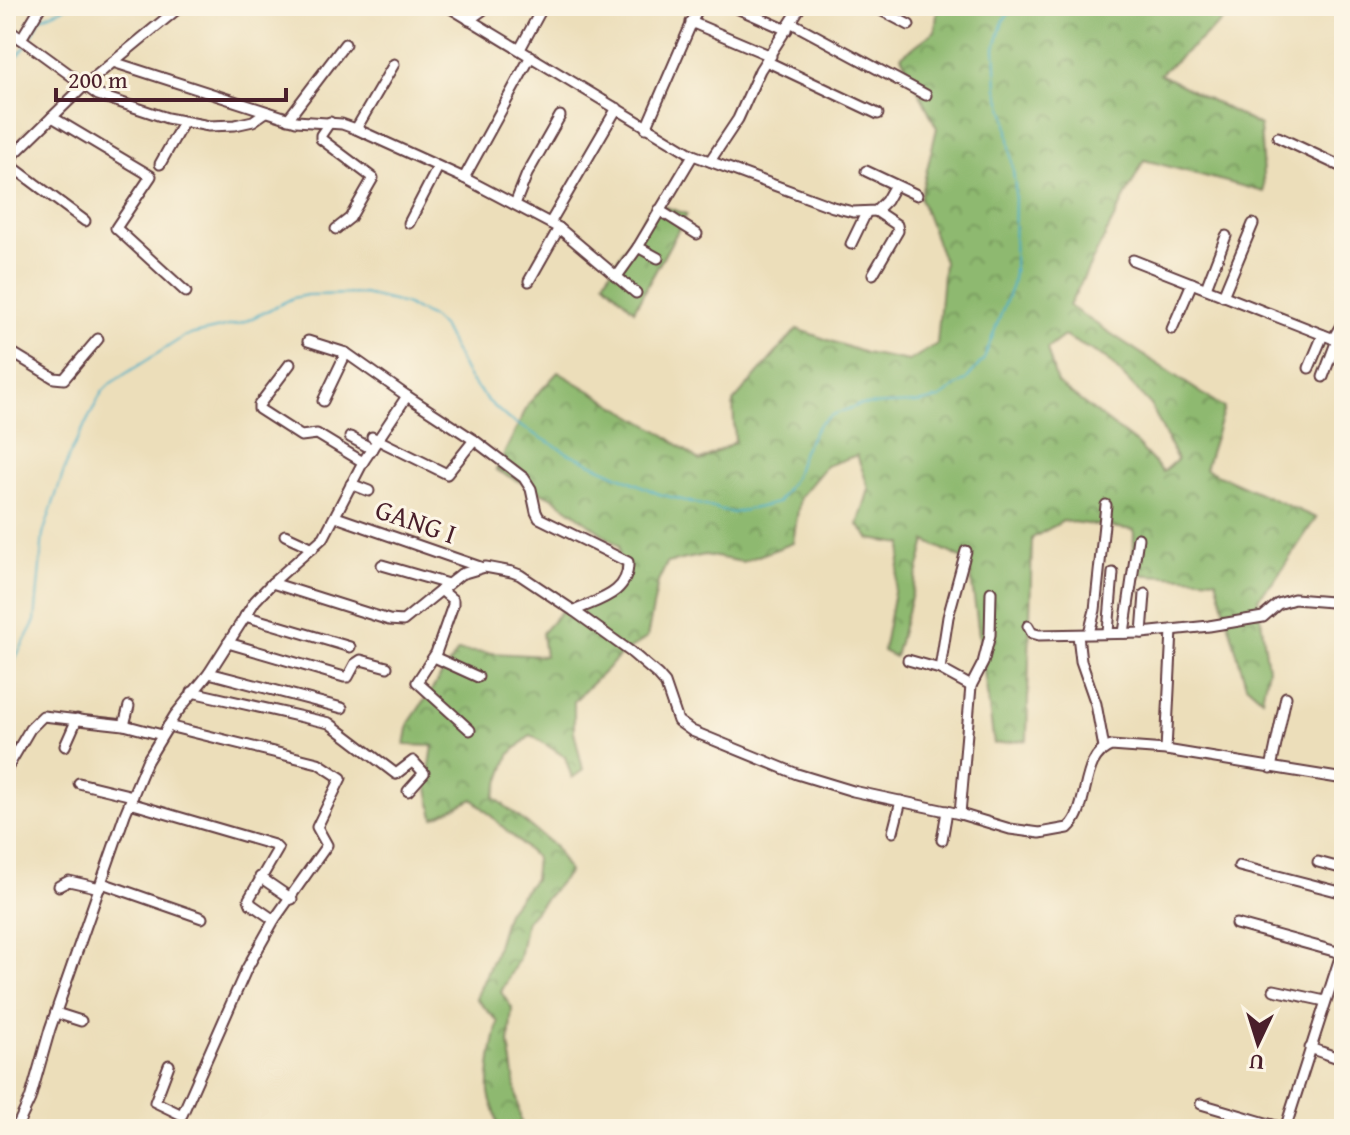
<svg xmlns="http://www.w3.org/2000/svg" width="1350" height="1135" viewBox="0 0 1350 1135" font-family="'Gentium Book Plus',serif">
<style>
.forest{fill:url(#forest-crowns);stroke:#6c6c4e;stroke-width:2;fill-rule:evenodd}
.lines{fill:none;stroke-linecap:round;stroke-linejoin:round}
.stream{stroke:#46aec6;stroke-width:2}
.minor-casing{stroke:#623c40;stroke-width:13}
.minor{stroke:#fff;stroke-width:9}
.labels{text-anchor:middle;stroke-width:6;stroke-linejoin:round;paint-order:stroke}
.street-label{font-size:28px;fill:#4a1f2b;stroke:#fcf5e5}
</style>
<defs>
<pattern id="forest-crowns" width="20" height="18" patternUnits="userSpaceOnUse" patternTransform="scale(2)"><rect width="20" height="18" fill="#8eb970"/><path d="M2 6a3 3 0 1 1 6 0M12 15a3 3 0 1 1 6 0" fill="none" stroke="#76965c"/></pattern>
</defs>
<rect width="100%" height="100%" fill="#fcf5e5"/>
<filter id="ink" filterUnits="userSpaceOnUse"><feTurbulence type="fractalNoise" baseFrequency=".0125" numOctaves="2"/><feDisplacementMap in="SourceGraphic" scale="16" xChannelSelector="R" yChannelSelector="G"/><feConvolveMatrix kernelMatrix="1 2 1 2 8 2 1 2 1" color-interpolation-filters="sRGB"/></filter>
<filter id="wash" filterUnits="userSpaceOnUse"><feTurbulence type="fractalNoise" baseFrequency=".006" numOctaves="4" result="noise"/><feDisplacementMap in="SourceGraphic" scale="32" xChannelSelector="R" yChannelSelector="G"/><feGaussianBlur stdDeviation="1.8" result="paint"/><feColorMatrix in="noise" values="0 0 0 0 0 0 0 0 0 0 0 0 0 0 0 0 0 1.4 0 .05"/><feComposite in="paint" operator="in"/></filter>
<g filter="url(#wash)">
<rect width="100%" height="100%" fill="#ecdeba"/>
<!-- forest -->
<g class="forest">
<path d="M938,6H1240L1160,74L1260,126L1264,192L1144,160L1069,306L1224,408L1205,469L1316,518L1275,580L1258,598L1268,668L1262,699L1246,685L1216,579L1133,574L1134,530L1063,521L1032,538L1027,740L994,744L969,562L926,541L895,657L883,651L903,544L870,539L858,525L869,489L857,455L826,466L800,497L793,543L742,562L705,555L667,563L658,582L647,638L622,654L574,701V731L583,770L572,778L565,757L531,735L509,755L494,797L554,846L569,872L526,921L519,958L501,992L512,1008L509,1043L522,1129H497C499,1115 490,1105 489,1092C488,1068 493,1046 498,1022L476,998L494,956L507,912L534,879L536,858L473,799L434,818L427,784L433,746L405,745L409,723L458,651L545,656L542,633L561,611L620,589L619,546L555,499L496,470L529,403L558,372L662,433L700,461L735,442L733,402L797,329L865,353L909,361L937,344L944,262L920,198L937,128L901,56L935,31ZM1064,336L1106,358L1151,405L1177,460L1163,472L1137,444L1057,383L1047,349Z"/>
<polygon points="653,203 687,214 634,310 604,281"/>
</g>
<g class="lines">
<!-- stream -->
<g class="stream">
<polyline points="29,41 41,18 69,6"/>
<polyline points="6,70 26,46"/>
<polyline points="6,676 35,621 43,534 69,456 102,392 111,383 185,336 242,323 293,298 307,295 364,294 405,304 431,317 442,326 468,377 487,400 508,419 568,453 659,494 733,513 777,503 794,478 803,451 819,424 832,415 859,405 918,403 940,398 966,380 984,359 1012,285 1014,272 1015,186 1006,116 997,89 995,48 1003,21 1012,10 1021,6"/>
</g>
</g>
</g>
<g filter="url(#ink)">
<g class="lines">
<defs>
<g id="minor">
<polyline points="447,6 693,155 833,207 853,212 876,211 886,201 895,185"/>
<polyline points="732,6 787,30"/>
<polyline points="873,6 909,25"/>
<polyline points="469,20 483,10"/>
<polyline points="691,22 771,56"/>
<polyline points="792,23 926,95"/>
<polyline points="6,28 98,95 167,118 209,126 235,125 253,121 266,112"/>
<polyline points="21,39 41,6"/>
<polyline points="520,49 540,12"/>
<polyline points="113,62 296,121 342,124 356,129 464,178 559,228 636,293"/>
<polyline points="768,62 878,114"/>
<polyline points="52,117 151,176 116,228 186,292"/>
<polyline points="288,119 345,44"/>
<polyline points="330,122 321,135 321,139 373,178 350,218 336,229"/>
<polyline points="646,128 699,6"/>
<polyline points="356,129 394,64"/>
<polyline points="1278,137 1344,168"/>
<polyline points="710,161 738,119 760,70 801,6"/>
<polyline points="6,162 85,85 181,6"/>
<polyline points="6,162 85,221"/>
<polyline points="160,164 183,123"/>
<polyline points="866,171 917,195"/>
<polyline points="464,178 531,56"/>
<polyline points="515,204 527,174 560,116"/>
<polyline points="659,210 697,234"/>
<polyline points="409,223 438,167"/>
<polyline points="550,223 617,108"/>
<polyline points="851,244 866,213"/>
<polyline points="638,247 658,258"/>
<polyline points="1133,260 1344,343"/>
<polyline points="873,274 898,231 897,225 876,211"/>
<polyline points="618,275 638,247 693,155"/>
<polyline points="529,281 559,228"/>
<polyline points="1206,288 1226,236"/>
<polyline points="1223,296 1253,224"/>
<polyline points="1172,329 1192,283"/>
<polyline points="1333,339 1344,320"/>
<polyline points="308,341 346,353 407,396"/>
<polyline points="6,349 54,378 64,379 98,339"/>
<polyline points="290,364 259,405 259,409 301,436 317,434 363,462"/>
<polyline points="1309,368 1323,335"/>
<polyline points="1323,377 1337,340"/>
<polyline points="323,401 346,353"/>
<polyline points="350,437 372,449"/>
<polyline points="372,437 447,474 474,440"/>
<polyline points="351,484 369,491"/>
<polyline points="336,517 480,567"/>
<polyline points="285,535 313,548"/>
<polyline points="382,565 448,584"/>
<path d="M272,583L324,537L363,462L407,396L474,440L524,478L531,489L536,512L539,518L628,562C629,594 599,599 574,611"/>
<polyline points="441,590 453,600 453,605 436,653 417,682 470,730"/>
<polyline points="245,616 350,647"/>
<polyline points="1028,626 1032,633 1039,635 1142,633 1209,626 1263,617 1278,604 1294,599 1344,603"/>
<polyline points="1108,632 1113,573"/>
<polyline points="1089,633 1095,610 1106,505"/>
<polyline points="1124,633 1138,538"/>
<polyline points="1142,633 1145,594"/>
<polyline points="1078,635 1081,661 1096,704 1104,748"/>
<polyline points="228,643 344,677 348,677 355,664 361,660 387,667"/>
<polyline points="434,657 478,677"/>
<polyline points="908,660 940,669 971,686"/>
<polyline points="940,669 948,617 966,551"/>
<polyline points="209,673 342,708"/>
<polyline points="192,692 329,723 396,774 413,761 424,773 408,791"/>
<polyline points="124,725 129,706"/>
<polyline points="168,726 318,763 341,778 317,827 327,845 274,920"/>
<polyline points="65,746 77,719"/>
<polyline points="1166,750 1172,630"/>
<polyline points="1271,768 1286,697"/>
<polyline points="6,770 30,729 43,716 124,725 162,735"/>
<polyline points="79,783 133,796"/>
<polyline points="130,803 274,845 278,849 249,899 251,904 274,920 246,970 182,1115 155,1102 169,1065"/>
<polyline points="960,814 971,686 983,663 990,635 991,592"/>
<polyline points="893,832 901,801"/>
<polyline points="942,840 947,811"/>
<polyline points="1318,862 1344,869"/>
<polyline points="1239,866 1344,893"/>
<polyline points="260,877 292,899"/>
<polyline points="102,883 202,918"/>
<polyline points="59,886 69,881 100,888"/>
<polyline points="1236,924 1341,953"/>
<polyline points="1274,990 1325,1001"/>
<polyline points="56,1013 81,1021"/>
<polyline points="1310,1048 1344,1060"/>
<polyline points="1201,1104 1286,1129"/>
<path d="M16,1129L30,1099L50,1029L125,814L147,761L175,715L209,673L255,601L272,583L389,620L403,621L461,574L485,567L512,572L520,575L574,611L631,652L658,675L665,683L678,721L692,731L797,774L853,791L960,814L1010,829L1040,833L1068,828C1091,808 1079,757 1111,746L1166,750L1344,779"/>
<polyline points="1285,1129 1344,945"/>
</g>
</defs>
<!-- minor casing -->
<use href="#minor" class="minor-casing"/>
<!-- minor -->
<use href="#minor" class="minor"/>
</g>
</g>
<g class="labels">
<!-- street labels -->
<g class="street-label">
<text transform="translate(416 521) rotate(19)" y="10">GANG I</text>
</g>
</g>
<!-- margin -->
<rect width="1350" height="1135" fill="none" stroke="#fcf5e5" stroke-width="32"/>
<!-- north arrow -->
<g transform="translate(1258 1043) rotate(184)" stroke="#fcf5e5" stroke-width="6" paint-order="stroke">
<path d="M0-6L14 30L0 20L-14 30Z" fill="#4a1f2b"/>
<text y="-12" font-size="22" font-weight="bold" text-anchor="middle" fill="#4a1f2b">U</text>
</g>
<!-- scale -->
<path d="M56 88v12h230v-12" fill="none" stroke="#4a1f2b" stroke-width="4"/>
<text x="68" y="88" font-size="24" fill="#4a1f2b" stroke="#fcf5e5" stroke-width="6" paint-order="stroke">200 m</text>
</svg>
